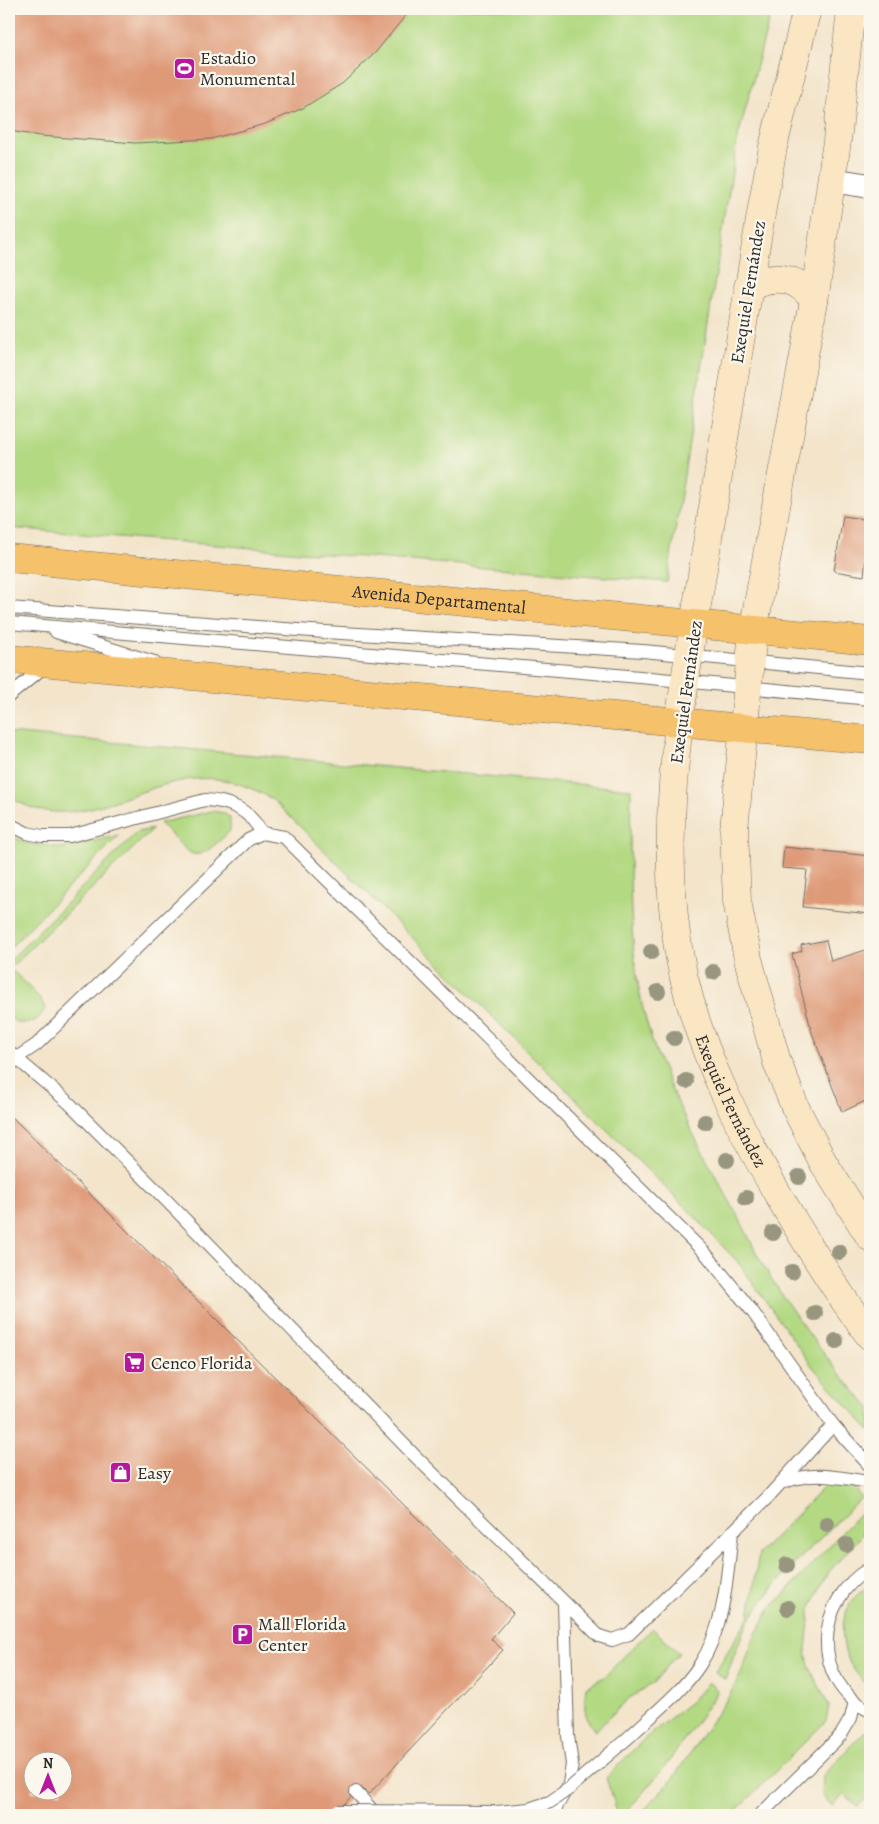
<svg xmlns="http://www.w3.org/2000/svg" width="879" height="1824" viewBox="0 0 879 1824" font-family="Alegreya,serif">
<style>
.green{fill:#b3d983;stroke:#6f8257}
.building{fill:#de9977;fill-rule:evenodd}
.lines{fill:none;stroke-linecap:round;stroke-linejoin:round}
.lane-casing{stroke:#716c63;stroke-width:14}
.street-casing{stroke:#716c63;stroke-width:26}
.secondary-casing{stroke:#716c63;stroke-width:29}
.primary-casing{stroke:#716c63;stroke-width:29}
.lane{stroke:#fff;stroke-width:12}
.street{stroke:#fff;stroke-width:24}
.secondary{stroke:#fbe6c4;stroke-width:28}
.primary{stroke:#f5c16b;stroke-width:28}
.lane-bridge-casing{stroke:#716c63;stroke-width:14;stroke-linecap:butt}
.lane-bridge{stroke:#fff;stroke-width:12}
.tree{fill:#98967f}
.labels{text-anchor:middle;stroke-width:4.5;stroke-linejoin:round;paint-order:stroke}
.poi-label{font-size:18px;fill:#2b2b2b;stroke:#fbf7ec;text-anchor:start}
.street-label{font-size:18px;fill:#2b2b2b;stroke:#fbf7ec}
</style>
<rect width="100%" height="100%" fill="#fbf7ec"/>
<filter id="ink" filterUnits="userSpaceOnUse"><feTurbulence type="fractalNoise" baseFrequency=".02" numOctaves="2"/><feDisplacementMap in="SourceGraphic" scale="10" xChannelSelector="R" yChannelSelector="G"/><feConvolveMatrix kernelMatrix="1 2 1 2 8 2 1 2 1" color-interpolation-filters="sRGB"/></filter>
<filter id="wash" filterUnits="userSpaceOnUse"><feTurbulence type="fractalNoise" baseFrequency=".0096" numOctaves="4" result="noise"/><feDisplacementMap in="SourceGraphic" scale="20" xChannelSelector="R" yChannelSelector="G"/><feGaussianBlur stdDeviation="1.12" result="paint"/><feColorMatrix in="noise" values="0 0 0 0 0 0 0 0 0 0 0 0 0 0 0 0 0 1.4 0 .05"/><feComposite in="paint" operator="in"/></filter>
<g filter="url(#wash)">
<rect width="100%" height="100%" fill="#f3e4ca"/>
<!-- green -->
<g class="green">
<polygon points="9,9 772,9 737,141 667,582 9,528"/>
<path d="M9,733L631,789C630,851 628,915 637,977C648,1059 695,1138 734,1209C744,1226 751,1243 760,1260C792,1314 828,1362 870,1408V1431L812,1366L737,1261L689,1211L272,799C254,789 236,781 215,779C145,772 75,843 9,796Z"/>
<path d="M212,811L224,813L230,818V831C191,868 195,858 160,823Z"/>
<path d="M153,829L10,968L40,998L45,1008C39,1024 21,1029 9,1017V961L137,832Z"/>
<polygon points="9,835 27,843 65,848 119,835 9,949"/>
<path d="M839,1482L852,1485L861,1498C827,1533 778,1575 752,1616C740,1636 733,1659 725,1680L715,1672L749,1617L759,1553L825,1486Z"/>
<polygon points="864,1509 863,1534 827,1574 810,1609 806,1650 809,1666 829,1706 826,1721 732,1815 640,1815 673,1778 729,1696 742,1672 754,1637 771,1608"/>
<path d="M870,1586V1686C837,1664 830,1606 870,1586Z"/>
<path d="M652,1628L679,1653L652,1684L628,1699L595,1731C583,1717 584,1705 586,1687L604,1677Z"/>
<polygon points="708,1682 717,1690 717,1693 664,1768 626,1812 618,1814 606,1778 643,1740 693,1700"/>
<polygon points="870,1730 870,1795 857,1807 844,1793 832,1806 822,1794 823,1775 864,1732"/>
</g>
<g id="blocks">
<!-- building -->
<g class="building">
<polygon points="9,9 411,9 375,53 343,83 303,108 265,124 211,139 136,143 40,136 9,131"/>
<polygon points="843,516 870,520 864,576 834,571"/>
<polygon points="784,847 870,856 870,914 803,907 807,870 782,868"/>
<polygon points="826,940 831,961 869,949 870,954 870,1099 842,1112 812,1033 792,954 802,951 801,945"/>
<path d="M9,1114L513,1613L491,1639L503,1650L369,1794L360,1787L334,1815H9ZM32,1762H62V1792H32Z"/>
</g>
</g>
</g>
<g filter="url(#ink)">
<use href="#blocks" fill-opacity="0" stroke="#716c63" stroke-width="1"/>
<g class="lines">
<defs>
<g id="lane">
<polyline points="9,608 325,632 643,651 870,673"/>
<polyline points="9,623 640,677 870,699"/>
<polyline points="56,632 154,662"/>
<polyline points="9,696 45,666"/>
<path d="M9,824L27,833L42,836H70L205,800C231,801 249,810 262,833"/>
<polyline points="9,1052 69,1103 168,1202 414,1455 599,1636 612,1640 629,1634 767,1498 833,1425"/>
<polyline points="15,1059 36,1045 248,840 262,833 284,837 706,1254 752,1311 833,1425 870,1466"/>
<path d="M784,1482C817,1470 838,1478 870,1482"/>
<path d="M870,1568C815,1600 810,1681 870,1711"/>
<path d="M629,1737C652,1715 681,1693 699,1666C725,1627 727,1577 732,1532"/>
<polyline points="356,1792 373,1811"/>
<polyline points="552,1815 569,1784 572,1764 568,1736 564,1603"/>
<polyline points="760,1815 841,1735 851,1718 855,1701"/>
</g>
<g id="street">
<polyline points="851,13 870,16"/>
<polyline points="831,180 870,186"/>
</g>
<g id="secondary">
<path id="s1" d="M807,9L773,147L763,202C743,318 725,434 706,550C684,689 652,838 684,978C702,1055 737,1123 776,1191C805,1241 835,1290 870,1336"/>
<polyline points="851,9 837,141 814,301 753,631 734,830 737,901 748,959 777,1062 795,1107 823,1162 870,1237"/>
<path d="M748,287C773,273 799,276 814,301"/>
</g>
<g id="primary">
<path id="s2" d="M9,558L870,641"/>
<polyline points="9,659 870,740"/>
</g>
</defs>
<!-- lane casing -->
<use href="#lane" class="lane-casing"/>
<!-- street casing -->
<use href="#street" class="street-casing"/>
<!-- secondary casing -->
<use href="#secondary" class="secondary-casing"/>
<!-- primary casing -->
<use href="#primary" class="primary-casing"/>
<!-- lane -->
<use href="#lane" class="lane"/>
<!-- street -->
<use href="#street" class="street"/>
<!-- secondary -->
<use href="#secondary" class="secondary"/>
<!-- primary -->
<use href="#primary" class="primary"/>
<defs>
<polyline id="lane-bridge" points="338,1811 496,1812 529,1809 550,1802 570,1788 629,1737"/>
</defs>
<!-- lane-bridge casing -->
<use href="#lane-bridge" class="lane-bridge-casing"/>
<!-- lane-bridge -->
<use href="#lane-bridge" class="lane-bridge"/>
</g>
<!-- trees -->
<g class="tree">
<circle cx="651" cy="952" r="8"/>
<circle cx="713" cy="972" r="8"/>
<circle cx="658" cy="992" r="8"/>
<circle cx="674" cy="1038" r="8"/>
<circle cx="686" cy="1081" r="8"/>
<circle cx="705" cy="1122" r="8"/>
<circle cx="727" cy="1160" r="8"/>
<circle cx="799" cy="1177" r="8"/>
<circle cx="746" cy="1198" r="8"/>
<circle cx="773" cy="1233" r="8"/>
<circle cx="839" cy="1252" r="8"/>
<circle cx="792" cy="1272" r="8"/>
<circle cx="815" cy="1313" r="8"/>
<circle cx="836" cy="1341" r="8"/>
<circle cx="827" cy="1524" r="8"/>
<circle cx="846" cy="1545" r="8"/>
<circle cx="787" cy="1565" r="8"/>
<circle cx="788" cy="1608" r="8"/>
</g>
</g>
<!-- icons -->
<defs>
<symbol id="stadium-square" viewBox="-11 -11 22 22"><rect x="-9" y="-9" width="18" height="18" rx="4" fill="#b5179e" stroke="#fbf7ec"/><path d="M0-5a6.5 5 0 1 0 0 10a6.5 5 0 1 0 0-10ZM-3.5-1.8h7v3.6h-7Z" fill="#fff"/></symbol>
<symbol id="supermarket-square" viewBox="-11 -11 22 22"><rect x="-9" y="-9" width="18" height="18" rx="4" fill="#b5179e" stroke="#fbf7ec"/><path d="M-6-5.5h2.5l.6 2H6L4.5 2H-2.5L-4.4-4H-6ZM-1.5 3.2a1.3 1.3 0 1 0 .1 0ZM3 3.2a1.3 1.3 0 1 0 .1 0Z" fill="#fff"/></symbol>
<symbol id="shop-square" viewBox="-11 -11 22 22"><rect x="-9" y="-9" width="18" height="18" rx="4" fill="#b5179e" stroke="#fbf7ec"/><path d="M-5-2.5h2.3a2.7 3.5 0 0 1 5.4 0H5L5.5 6h-11ZM-1.5-2.5h3a1.5 2.3 0 0 0-3 0Z" fill="#fff"/></symbol>
<symbol id="parking-square" viewBox="-11 -11 22 22"><rect x="-9" y="-9" width="18" height="18" rx="4" fill="#b5179e" stroke="#fbf7ec"/><path d="M-3.5-5.5H1a3.5 3.5 0 0 1 0 7H-1V5.5H-3.5ZM-1-3.4V-.6H.8a1.4 1.4 0 0 0 0-2.8Z" fill="#fff"/></symbol>
</defs>
<g fill-rule="evenodd">
<use href="#stadium-square" x="172" y="56" width="25" height="25"/>
<use href="#supermarket-square" x="122" y="1350" width="25" height="25"/>
<use href="#shop-square" x="108" y="1460" width="25" height="25"/>
<use href="#parking-square" x="230" y="1622" width="25" height="25"/>
</g>
<g class="labels">
<!-- poi labels -->
<g class="poi-label">
<text x="200" y="64">Estadio<tspan x="200" dy="21">Monumental</tspan></text>
<text x="151" y="1369">Cenco Florida</text>
<text x="137" y="1479">Easy</text>
<text x="258" y="1630">Mall Florida<tspan x="258" dy="21">Center</tspan></text>
</g>
<!-- street labels -->
<g class="street-label">
<text transform="translate(748 292) rotate(-81)" y="6">Exequiel Fernández</text>
<text dy="6" stroke="none"><textPath href="#s2" startOffset="432">Avenida Departamental</textPath></text>
<text transform="translate(686 692) rotate(-82)" y="6">Exequiel Fernández</text>
<text dy="6" stroke="none"><textPath href="#s1" startOffset="1114">Exequiel Fernández</textPath></text>
</g>
</g>
<!-- margin -->
<rect width="879" height="1824" fill="none" stroke="#fbf7ec" stroke-width="30"/>
<!-- north arrow -->
<g transform="translate(48 1776)"><circle r="24" fill="#fbf7ec" stroke="#a8a59f"/>
<path d="M0-4L9 19L0 12L-9 19Z" fill="#b5179e"/>
<text y="-8" font-size="14" font-weight="bold" text-anchor="middle" fill="#2b2b2b">N</text>
</g>
</svg>
